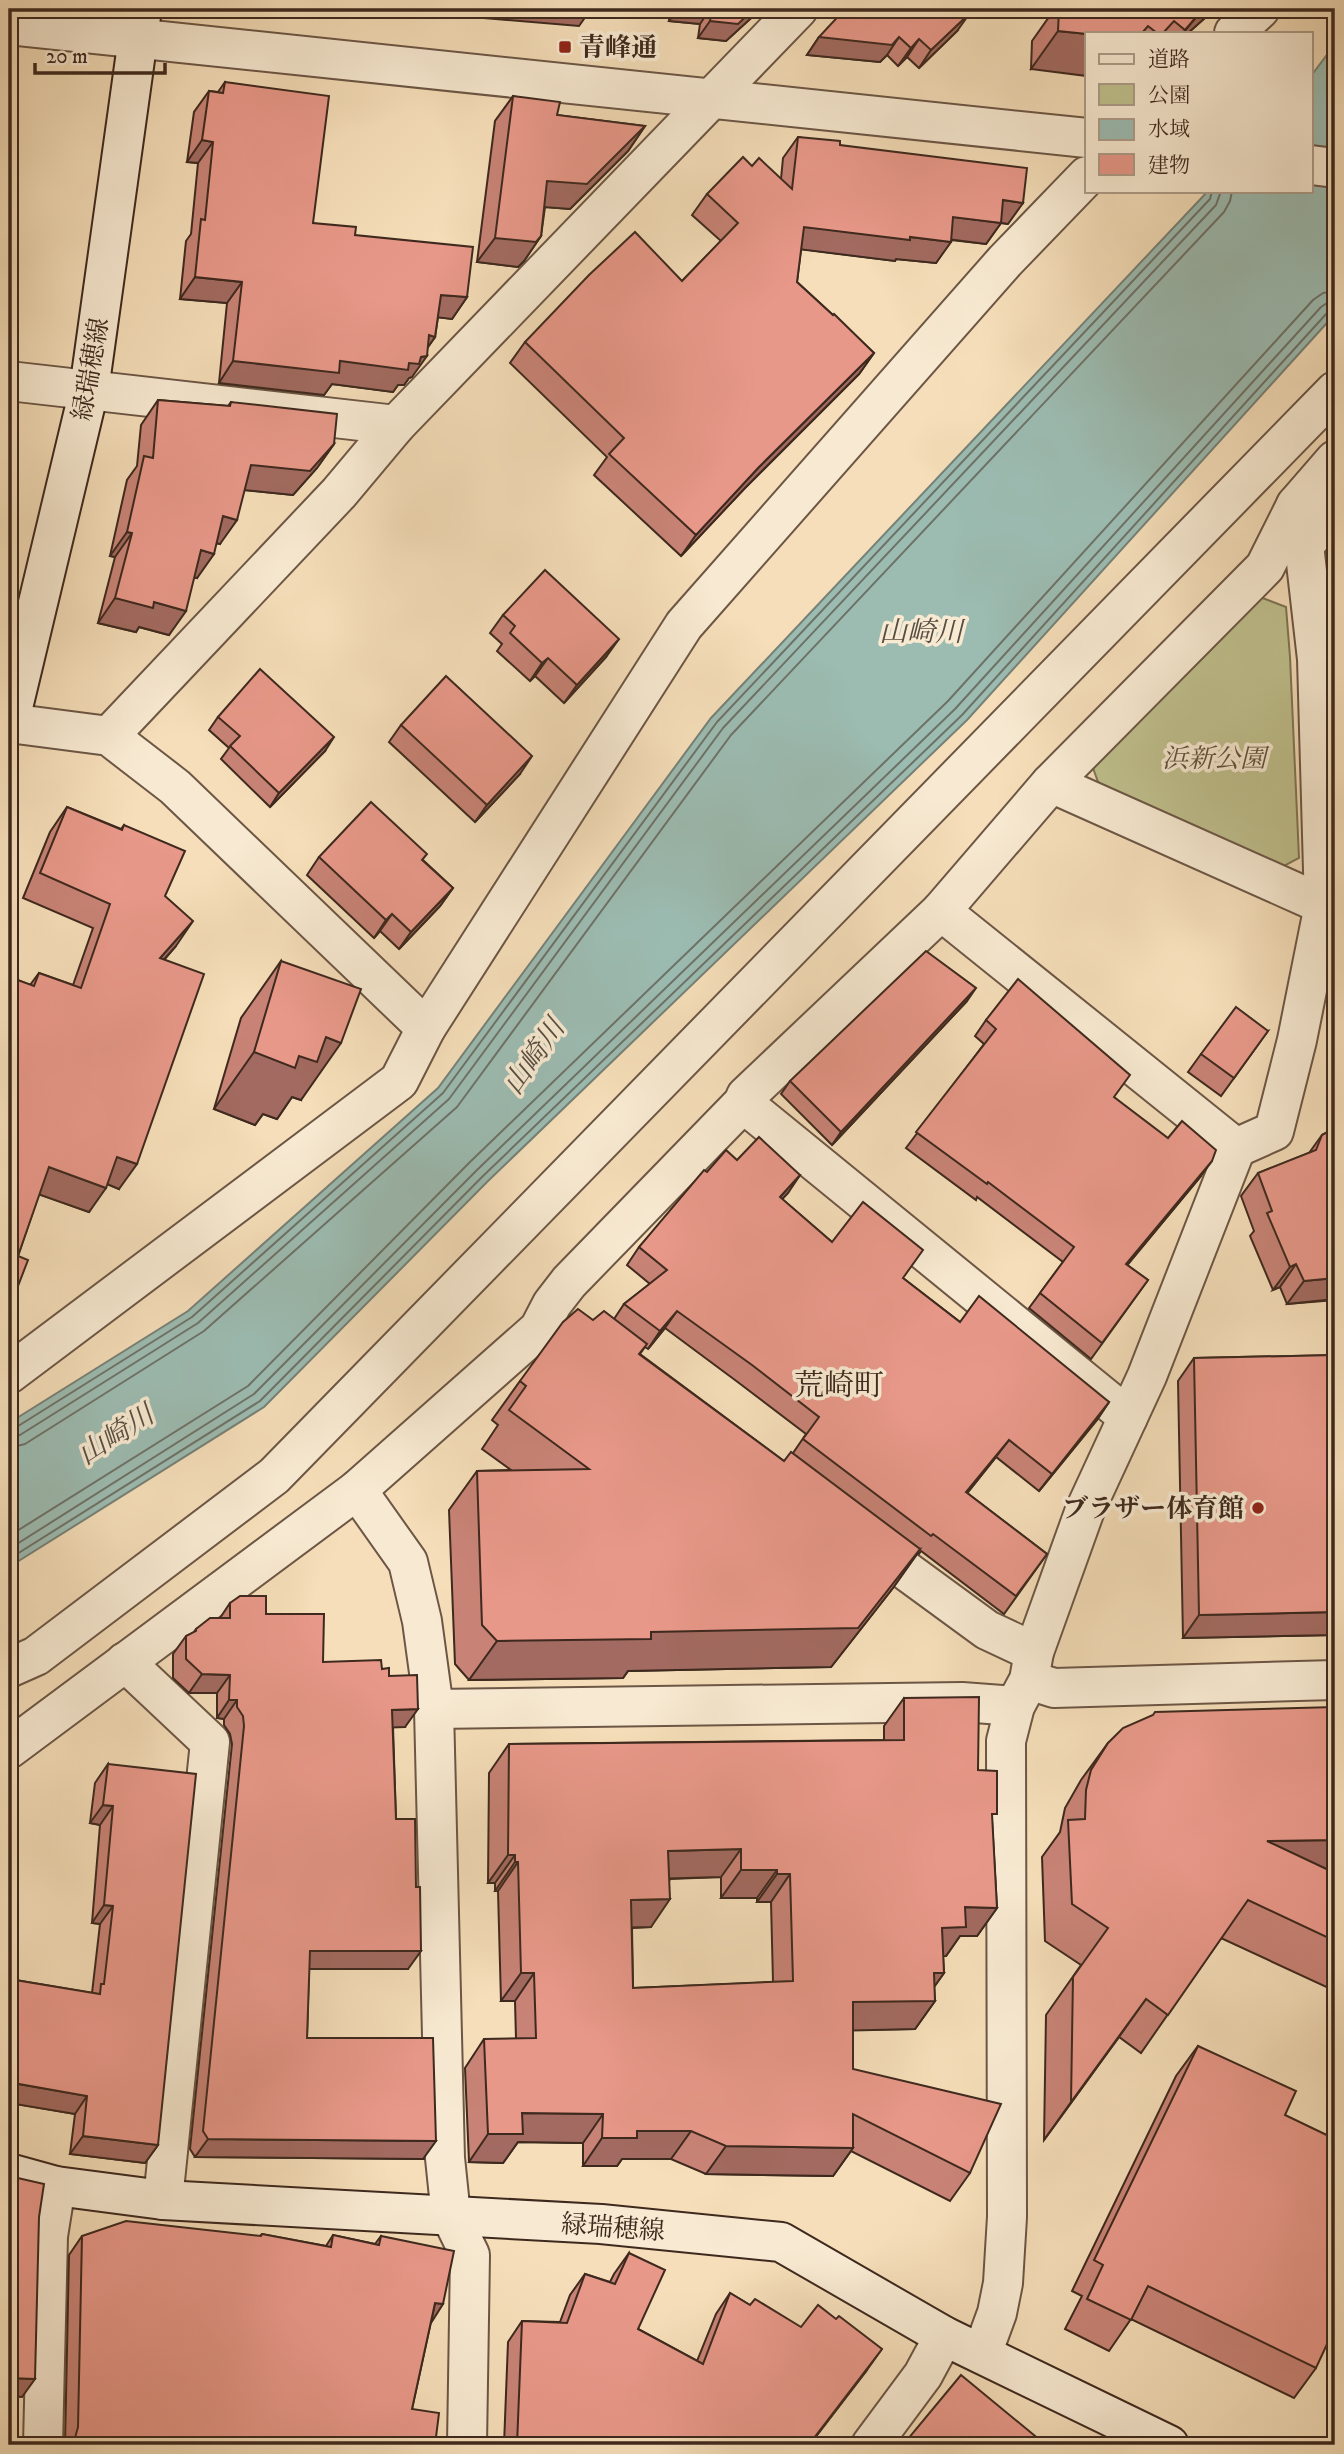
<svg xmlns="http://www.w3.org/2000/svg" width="1344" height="2454" viewBox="0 0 1344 2454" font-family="'IM FELL DW Pica','Noto Serif JP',serif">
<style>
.green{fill:#bfc08d;stroke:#7e7456;stroke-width:2}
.water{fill:#9cbcb2;stroke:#768177;stroke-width:2}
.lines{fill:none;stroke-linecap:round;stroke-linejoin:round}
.shore{stroke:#6d7268;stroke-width:2}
.minor-casing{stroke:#6c5645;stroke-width:42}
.tertiary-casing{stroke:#6c5645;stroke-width:42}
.secondary-casing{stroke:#3e291e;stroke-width:42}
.minor{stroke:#f8ead2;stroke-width:38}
.tertiary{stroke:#f8ead2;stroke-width:38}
.secondary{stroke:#f8ead2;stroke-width:38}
.wall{fill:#c88376;stroke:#3e291e;stroke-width:2;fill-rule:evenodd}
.shaded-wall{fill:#a26a60;stroke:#3e291e;stroke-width:2}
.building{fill:#e89889;stroke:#3e291e;stroke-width:2;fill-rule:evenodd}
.poi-dot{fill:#8f2418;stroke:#f8ead2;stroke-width:2.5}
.labels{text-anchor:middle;stroke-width:7;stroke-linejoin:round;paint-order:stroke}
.poi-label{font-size:26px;font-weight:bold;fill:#3e291e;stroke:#f8ead2;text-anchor:start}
.street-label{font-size:26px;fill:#3e291e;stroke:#f8ead2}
.park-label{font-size:26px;font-style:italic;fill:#5e4f3a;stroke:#f8ead2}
.water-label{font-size:28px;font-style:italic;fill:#564e43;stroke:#f8ead2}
.quarter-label{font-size:30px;fill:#3e291e;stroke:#f8ead2}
</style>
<rect width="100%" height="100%" fill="#f5deb9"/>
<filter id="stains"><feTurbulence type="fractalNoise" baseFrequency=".00286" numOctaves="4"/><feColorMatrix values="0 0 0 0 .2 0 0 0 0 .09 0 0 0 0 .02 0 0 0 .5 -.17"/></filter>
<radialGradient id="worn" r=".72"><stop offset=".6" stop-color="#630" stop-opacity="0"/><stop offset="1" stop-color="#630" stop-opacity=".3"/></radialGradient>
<!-- green -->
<polygon class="green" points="1260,597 1286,607 1290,657 1299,858 1271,873 1102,793 1093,768"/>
<!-- water -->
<polygon class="water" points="1335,44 1335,314 967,720 488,1181 264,1407 9,1567 9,1423 188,1311 438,1088 711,718 1208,191 1311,191 1311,76"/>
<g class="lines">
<!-- shore -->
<g class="shore">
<polyline points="9,1429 15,1428 192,1317 443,1093 717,722 1210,199 1212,191"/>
<polyline points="9,1438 20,1435 198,1323 449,1099 723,728 1216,205 1221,191"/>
<polyline points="9,1448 25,1444 204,1331 457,1107 731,735 1224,212 1230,201 1232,191"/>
<polyline points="9,1536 248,1386 470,1162 948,701 1313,300 1323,293 1335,291"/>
<polyline points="9,1549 254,1394 477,1170 955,709 1321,307 1327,303 1335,301"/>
<polyline points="9,1559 260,1401 483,1176 962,715 1327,313 1335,310"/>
</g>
<defs>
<g id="minor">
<polyline points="1234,33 1260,9"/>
<polyline points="9,381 396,425"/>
<polyline points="1304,545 1335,511"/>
<polyline points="9,723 109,736 175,787 426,1028"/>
<polyline points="109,736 339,493 396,425 798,9"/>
<polyline points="1051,783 1324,905 1335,906"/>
<polyline points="743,1103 1128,1417"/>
<polyline points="1236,1148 1274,1131 1297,1040 1324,905 1317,659 1304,545 1296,505"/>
<polyline points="9,1374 399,1081 426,1028 684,625 1005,261 1087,176"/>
<polyline points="357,1490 408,1562 422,1621 434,1709 445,2158 451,2216 470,2255 467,2445"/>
<polyline points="864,1540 987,1630 1034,1652"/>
<polyline points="125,1662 210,1742 163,2200"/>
<polyline points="9,1668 36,1656 274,1476 1335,391"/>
<polyline points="1029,1680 1054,1688 1335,1680"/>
<polyline points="434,1709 962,1702 1015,1706"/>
<polyline points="9,1749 357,1490 539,1329 552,1304 569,1282 743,1103 746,1096 941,911"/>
<polyline points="982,2354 997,2313 1003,2283 1007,2217 1006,1741 1015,1706 1029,1680 1034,1652 1085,1510 1147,1376 1236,1148 941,911 1051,783 1265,567 1296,505 1335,460"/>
<polyline points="43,2445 48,2236 56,2186"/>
<polyline points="871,2445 923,2375 944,2336"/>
</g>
<g id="tertiary">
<polyline points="9,25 1087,138"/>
<polyline points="1311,165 1335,168"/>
</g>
<g id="secondary">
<polyline points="9,724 89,390 142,9"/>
<polyline points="9,2173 56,2186 163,2200 601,2224 781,2242 944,2336 1169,2445"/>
</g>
</defs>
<!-- minor casing -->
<use href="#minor" class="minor-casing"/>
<!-- tertiary casing -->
<use href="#tertiary" class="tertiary-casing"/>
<!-- secondary casing -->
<use href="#secondary" class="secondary-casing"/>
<!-- minor -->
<use href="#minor" class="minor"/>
<!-- tertiary -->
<use href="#tertiary" class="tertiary"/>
<!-- secondary -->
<use href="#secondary" class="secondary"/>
</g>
<!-- wall -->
<g class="wall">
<polygon points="670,9 761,9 726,41 698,38 700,24 669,21"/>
<polygon points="1048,9 1215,9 1188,33 1087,33 1031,69 1032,41 1051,14 1047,10"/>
<polygon points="957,31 919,68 907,57 898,66 887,55 880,62 807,55 819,37"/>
<polygon points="225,82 313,223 355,235 467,297 452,319 438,317 435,337 428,347 412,377 409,378 404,385 398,385 393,392 332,384 324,395 219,383 227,303 180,299 186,241 191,234 198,163 187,162 194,112 209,91 218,92"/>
<polygon points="513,96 557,115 645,126 628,151 570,209 545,207 541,236 524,261 518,267 477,262 495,121"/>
<polygon points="798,137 840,145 1008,224 1001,223 986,244 951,240 936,263 896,259 895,261 801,249 797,282 874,353 859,374 745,488 681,556 594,475 607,457 510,363 525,342 682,281 721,241 692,215 707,194 752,166 781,179 783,158"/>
<polygon points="158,400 228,406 231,402 334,444 317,468 293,495 244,490 220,544 216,543 197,578 194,577 169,635 139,627 136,632 98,623 115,557 110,556 127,480 137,466 141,425"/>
<polygon points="503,615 606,657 564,703 535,676 530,681 497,651 502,644 490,633"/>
<polygon points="218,717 325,751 270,807 221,759 229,748 209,730"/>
<polygon points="401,725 520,774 475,822 389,742"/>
<polygon points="67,807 121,829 124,825 165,896 176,946 164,960 119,1189 107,1184 89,1212 39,1194 18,1256 13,1299 9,1305 9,988 15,979 30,985 39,973 73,985 93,928 23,898 50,832"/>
<polygon points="319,857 423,860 453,888 440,906 399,949 380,931 374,938 307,875"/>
<polygon points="281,961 301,1100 292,1097 277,1119 263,1114 255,1125 214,1109 241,1018"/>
<polygon points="967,1001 832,1145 781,1094 790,1081"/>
<polygon points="986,1020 1114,1097 1201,1176 1127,1265 1148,1280 1091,1359 1029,1308 1063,1262 977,1197 976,1200 906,1148 984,1044 975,1036"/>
<polygon points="1268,1031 1221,1096 1188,1072 1201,1054"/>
<polygon points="1335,1128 1335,1300 1287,1304 1280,1287 1273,1290 1250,1236 1254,1231 1241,1196 1258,1173 1309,1153 1322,1135"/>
<path d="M737,1160L800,1175L782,1199L832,1242L903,1278L960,1322L1109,1402L1097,1420L1039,1491L996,1457L967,1493L1047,1554L1004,1614L921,1551L919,1554L918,1553L893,1588L831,1667L628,1671L623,1678L469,1680L455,1664L449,1510L477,1471L511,1470L482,1449L498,1425L492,1420L520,1381L593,1320L614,1319L624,1304L650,1284L627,1265L639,1247L707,1172ZM665,1328L739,1383L806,1434L793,1453L784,1461L640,1354L645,1347L648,1349Z"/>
<polygon points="1335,1355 1335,1635 1183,1638 1178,1381 1194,1358"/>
<polygon points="230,1603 266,1614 323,1662 382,1669 389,1676 405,1727 393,1727 396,1819 408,1969 309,1969 307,2038 423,2159 195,2157 190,2149 232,1744 230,1734 224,1725 224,1719 217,1718 217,1693 189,1693 173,1678 173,1654 186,1636 193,1633 196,1629 220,1618"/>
<path d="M904,1698L978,1770L992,1820L997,1908L977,1936H960L946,1956H943L944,1973L934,1987L935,2001L915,2029L853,2030V2069L970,2173L950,2201L851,2151L833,2176L706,2174L671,2159H622L617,2166H583V2143L518,2142L503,2163L469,2162L465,2068L484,2039H516L515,2001H501L498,1891H495V1883H488L489,1773L509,1744L884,1740V1726ZM721,1877V1898H757V1902H771L773,1982L633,1988L632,1928L651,1927L670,1879Z"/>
<polygon points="1335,1707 1335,1991 1221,1938 1141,2053 1119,2037 1044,2140 1046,2015 1081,1965 1045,1941 1042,1857 1060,1832 1065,1808 1081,1780 1108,1743"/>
<polygon points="108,1764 158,2145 145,2163 70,2154 75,2114 10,2103 9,1979 92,1993 100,1924 92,1923 100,1825 90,1823 95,1783"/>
<polygon points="1198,2046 1285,2115 1316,2368 1294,2398 1131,2319 1109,2351 1065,2329 1082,2296 1072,2291 1176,2076"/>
<polygon points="262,2234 326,2246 333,2235 375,2244 381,2236 431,2322 412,2409 435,2445 65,2445 69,2255 82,2236 260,2236"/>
<polygon points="629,2253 638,2329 697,2361 716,2314 730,2293 750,2305 867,2370 815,2438 824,2445 504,2445 508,2342 522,2321 560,2322 570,2295 585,2274 610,2282 614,2274"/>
<polygon points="907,2440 1046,2445 904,2445"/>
</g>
<!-- shaded-wall -->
<g class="shaded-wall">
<polygon points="413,9 591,9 579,26 411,12"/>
<polygon points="678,9 710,9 700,24 669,21"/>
<polygon points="754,9 761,9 726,41 698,38 710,21"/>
<polygon points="1203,9 1215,9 1188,33 1183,33"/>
<polygon points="970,13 957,31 919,68 931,50"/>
<polygon points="1058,31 1087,34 1087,76 1031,69"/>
<polygon points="819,37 899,37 887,55 880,62 807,55"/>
<polygon points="919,39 907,57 898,66 911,48"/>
<polygon points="645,126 628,151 570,209 530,206 547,181"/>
<polygon points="202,140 213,142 198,163 187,162"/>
<polygon points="1003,200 1023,203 1008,224 989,221"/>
<polygon points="953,217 1001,223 986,244 939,238"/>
<polygon points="804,227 910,237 951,242 936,263 896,259 895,261 790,248"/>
<polygon points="541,236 524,261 518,267 477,262 495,238"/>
<polygon points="195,277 242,282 227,303 180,299"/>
<polygon points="441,295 467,297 452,319 426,316"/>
<polygon points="429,335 435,337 421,357 427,356 412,377 409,378 404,385 398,385 393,392 332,384 324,395 219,383 233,361 340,361"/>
<polygon points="874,353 859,374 745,488 681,556 696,535 759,467"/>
<polygon points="334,444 317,468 293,495 234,489 251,465"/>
<polygon points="223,516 237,520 220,544 206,541"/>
<polygon points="127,532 132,533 115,557 110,556"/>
<polygon points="201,550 214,554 197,578 184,575"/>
<polygon points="115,598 154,602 186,611 169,635 139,627 136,632 98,623"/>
<polygon points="619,639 606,657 564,703 577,685"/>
<polygon points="548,658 535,676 530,681 542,663"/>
<polygon points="334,737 325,751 270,807 279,793"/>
<polygon points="532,756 520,774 475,822 487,805"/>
<polygon points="453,888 440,906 399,949 411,932"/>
<polygon points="392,914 380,931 374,938 386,920"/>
<polygon points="193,921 176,946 143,983 160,958"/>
<polygon points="976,988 967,1001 832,1145 841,1132"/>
<polygon points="326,1037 341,1043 301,1100 292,1097 277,1119 263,1114 255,1125 214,1109 254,1052 299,1056"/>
<polygon points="117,1157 137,1164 119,1189 100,1181"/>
<polygon points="1212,1161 1201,1176 1115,1280 1126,1264"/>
<polygon points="49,1167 106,1188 89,1212 32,1192"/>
<polygon points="800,1175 788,1193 768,1214 780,1197"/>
<polygon points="1296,1264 1280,1287 1273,1290 1290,1267"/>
<polygon points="1335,1278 1335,1299 1287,1304 1304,1281"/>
<polygon points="677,1311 665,1328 648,1349 660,1331"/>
<polygon points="1109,1402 1097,1420 1039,1491 1052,1474"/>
<polygon points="1009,1440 996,1457 954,1510 966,1492"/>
<polygon points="920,1549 893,1588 831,1667 628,1671 623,1678 469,1680 497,1641 651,1632"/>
<polygon points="1335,1612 1335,1635 1183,1638 1199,1615"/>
<polygon points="202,1674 230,1675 217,1693 189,1693"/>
<polygon points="229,1700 237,1700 224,1719 217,1718"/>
<polygon points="418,1709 405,1727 379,1728 392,1710"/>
<polygon points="103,1805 113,1806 100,1825 90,1823"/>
<polygon points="1335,1840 1335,1877 1267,1841"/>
<polygon points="741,1849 721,1877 649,1879 668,1851"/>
<polygon points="508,1855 515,1855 495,1883 488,1883"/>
<polygon points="515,1862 518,1862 498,1891 495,1891"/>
<polygon points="741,1870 777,1870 757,1898 721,1898"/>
<polygon points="777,1874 790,1874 771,1902 757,1902"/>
<polygon points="670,1899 651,1927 611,1928 631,1900"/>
<polygon points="104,1905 113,1906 100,1924 92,1923"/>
<polygon points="965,1907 997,1908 977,1936 960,1936 946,1956 923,1957 942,1928"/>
<polygon points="310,1951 421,1951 408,1969 297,1969"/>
<polygon points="521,1973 534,1973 515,2001 501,2001"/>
<polygon points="934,1973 944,1973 924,2001 935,2001 915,2029 833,2031 853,2002"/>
<polygon points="1146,1999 1119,2037 1044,2140 1071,2102"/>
<polygon points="13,2083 87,2096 75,2114 9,2103"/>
<polygon points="522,2113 603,2114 583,2143 518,2142 503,2163 469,2162 488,2134"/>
<polygon points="637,2131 691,2131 671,2159 622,2159 617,2166 583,2166 602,2138"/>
<polygon points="83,2136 158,2145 145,2163 70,2154"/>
<polygon points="208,2139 436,2141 423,2159 195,2157"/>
<polygon points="726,2146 853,2148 833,2176 706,2174"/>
<polygon points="435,2303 443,2304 431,2323"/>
<polygon points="882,2349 867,2370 809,2445"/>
<polygon points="9,2378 35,2379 22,2397 9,2396"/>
<polygon points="394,2441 423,2445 391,2445"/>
</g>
<!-- building -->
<g class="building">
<polygon points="712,9 754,9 738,24 710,21"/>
<polygon points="845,9 965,9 970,13 931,50 919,39 911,48 899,37 892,45 819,37"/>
<polygon points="1059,9 1203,9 1185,30 1174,21 1163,33 1157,33 1148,26 1142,33 1087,33 1087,34 1058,31"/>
<polygon points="225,82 329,96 313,223 356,227 355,235 473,247 467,297 441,295 435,337 429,335 427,356 421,357 419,364 409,363 408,370 340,361 339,373 233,361 242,282 195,277 201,219 205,220 213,142 202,140 209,91 223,93"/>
<polygon points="513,96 560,102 557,115 645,126 587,184 547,181 541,236 536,242 495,238"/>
<polygon points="798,137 840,141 840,145 1027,168 1023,203 1003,200 1001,223 953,217 951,242 910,237 910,240 804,227 797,282 833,315 834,314 874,353 759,467 696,535 609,454 624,438 525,342 589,275 635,232 682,281 738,223 707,194 743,157 752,166 759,158 792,189"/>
<polygon points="158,400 230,406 231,402 337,414 334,444 310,471 251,465 237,520 223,516 214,554 201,550 186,611 154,602 153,608 115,598 132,533 127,532 144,456 153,458"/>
<polygon points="545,570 619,639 577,685 548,658 542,663 510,633 515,626 503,615"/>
<polygon points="260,669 334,737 279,793 230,746 240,736 218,717"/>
<polygon points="446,676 532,756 487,805 401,725"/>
<polygon points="371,802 427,854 422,860 453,888 411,932 392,914 386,920 319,857"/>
<polygon points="67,807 122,830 124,825 185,851 165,896 193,921 160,958 204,974 137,1164 117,1157 106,1188 49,1167 18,1256 28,1260 13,1299 9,1298 9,996 15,979 34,986 39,973 81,988 110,904 40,873"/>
<polygon points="926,951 976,988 841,1132 790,1081"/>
<polygon points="281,961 361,989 341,1043 326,1037 317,1062 299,1056 295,1068 254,1052"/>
<polygon points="1018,979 1130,1075 1114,1097 1168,1138 1182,1121 1216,1150 1212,1161 1126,1264 1148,1280 1102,1343 1040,1293 1074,1247 988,1182 987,1184 916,1132 996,1029 986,1020"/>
<polygon points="1236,1007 1268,1031 1234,1078 1201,1054"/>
<polygon points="1335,1128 1335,1278 1304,1281 1296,1264 1290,1267 1267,1213 1272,1211 1258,1173 1316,1150 1322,1135"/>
<polygon points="759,1137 800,1175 780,1197 832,1242 863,1202 923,1250 903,1278 960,1322 979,1296 1109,1402 1052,1474 1009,1440 966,1492 1047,1554 1016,1596 933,1534 931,1536 803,1439 819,1417 752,1365 677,1311 660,1331 624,1304 667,1270 639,1247 704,1170 707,1172 726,1150 737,1160"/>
<polygon points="578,1309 593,1320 604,1311 647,1344 639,1354 784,1461 791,1452 920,1549 858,1628 651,1632 651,1639 497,1641 482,1625 477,1471 589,1469 509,1410 526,1386 520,1381 563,1322"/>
<polygon points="1335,1355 1335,1612 1199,1615 1194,1358"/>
<polygon points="240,1596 266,1596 266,1614 324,1614 323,1662 381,1660 382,1669 389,1668 389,1676 417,1675 418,1709 392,1710 396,1819 415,1819 416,1887 420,1887 421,1951 310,1951 307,2038 433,2038 436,2141 208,2139 203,2131 244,1726 243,1716 237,1707 237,1700 229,1700 230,1675 202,1674 186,1659 186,1636 196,1631 196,1629 210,1618 230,1618 230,1603"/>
<path d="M979,1697L978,1770L997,1771V1814H992L997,1908L965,1907L966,1927L942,1928L944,1973H934L935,2001L853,2002V2069L1001,2104L970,2173L853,2114V2148L726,2146L691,2131H637V2138H602L603,2114L522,2113L523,2134H488L484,2039L536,2038L534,1973H521L518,1862H515V1855H508L509,1744L904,1740V1698ZM741,1849V1870H777V1874H790L793,1981L633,1988L631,1900L670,1899L668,1851Z"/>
<polygon points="1335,1707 1335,1840 1267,1841 1335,1873 1335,1941 1248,1900 1168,2015 1146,1999 1071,2102 1073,1977 1108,1928 1072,1904 1068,1820 1085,1819 1086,1790 1091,1770 1108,1743 1123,1728 1153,1715 1155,1712"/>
<polygon points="108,1764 196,1774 158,2145 83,2136 87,2096 13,2083 9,2109 9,1979 100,1994 101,1984 104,1984 113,1906 104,1905 113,1806 103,1805"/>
<polygon points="1198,2046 1296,2091 1285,2115 1335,2139 1335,2327 1316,2368 1148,2286 1131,2320 1087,2299 1103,2265 1094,2260"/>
<polygon points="9,2176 44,2184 39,2217 35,2379 9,2378"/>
<polygon points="126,2221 261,2236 262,2234 331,2247 333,2235 379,2245 381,2236 454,2251 443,2304 435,2303 412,2409 439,2413 435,2445 423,2445 394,2441 393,2445 67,2445 75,2438 78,2427 82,2236"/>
<polygon points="629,2253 665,2270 638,2329 703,2364 730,2293 750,2305 755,2299 801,2327 818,2305 836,2319 839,2316 882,2349 814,2438 824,2445 517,2445 522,2321 567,2323 585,2274 615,2284"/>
<polygon points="961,2375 1046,2445 913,2445 907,2440"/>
</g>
<!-- markers -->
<g class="poi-dot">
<rect x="558" y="40" width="14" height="14" rx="3.5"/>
<circle cx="1258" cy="1508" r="7"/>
</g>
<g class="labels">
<!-- poi labels -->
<g class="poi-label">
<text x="579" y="56">青峰通</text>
<text x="1244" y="1517" text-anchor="end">ブラザー体育館</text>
</g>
<!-- street labels -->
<g class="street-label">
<text transform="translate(90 369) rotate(-80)" y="9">緑瑞穂線</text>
<text transform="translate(613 2227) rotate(4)" y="9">緑瑞穂線</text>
</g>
<!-- park labels -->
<g class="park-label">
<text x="1214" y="767">浜新公園</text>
</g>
<!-- water labels -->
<g class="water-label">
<text x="921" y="641">山崎川</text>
<text transform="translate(533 1056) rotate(-55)" y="10">山崎川</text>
<text transform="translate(115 1434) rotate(-33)" y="10">山崎川</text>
</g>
<!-- quarter labels -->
<g class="quarter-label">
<text x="839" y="1395">荒崎町</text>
</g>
</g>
<!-- margin -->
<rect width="1344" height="2454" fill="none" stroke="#f5deb9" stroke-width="35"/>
<rect x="10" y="10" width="1323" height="2433" fill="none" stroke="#3e291e" stroke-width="3.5"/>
<rect x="18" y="18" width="1309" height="2419" fill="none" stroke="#3e291e" stroke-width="2"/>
<!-- legend -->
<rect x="1085" y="32" width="228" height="161" fill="#f8ead2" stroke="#ae9d8a" stroke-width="2"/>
<rect x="1099" y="54" width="35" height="10" fill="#f8ead2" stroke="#ae9d8a" stroke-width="2"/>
<text x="1148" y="66" font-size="21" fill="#3e291e">道路</text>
<rect x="1099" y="84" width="35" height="21" fill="#bfc08d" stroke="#ae9d8a" stroke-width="2"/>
<text x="1148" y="102" font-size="21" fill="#3e291e">公園</text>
<rect x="1099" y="119" width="35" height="21" fill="#9cbcb2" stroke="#ae9d8a" stroke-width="2"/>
<text x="1148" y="136" font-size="21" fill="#3e291e">水域</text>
<rect x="1099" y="154" width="35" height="21" fill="#e89889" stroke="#ae9d8a" stroke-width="2"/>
<text x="1148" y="172" font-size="21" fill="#3e291e">建物</text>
<!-- scale -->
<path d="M35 63v10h130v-10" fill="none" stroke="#3e291e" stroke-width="3.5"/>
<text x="46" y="63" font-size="21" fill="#3e291e" stroke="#f8ead2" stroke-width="5" paint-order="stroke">20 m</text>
<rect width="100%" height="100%" filter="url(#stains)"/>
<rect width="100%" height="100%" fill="url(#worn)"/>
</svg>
